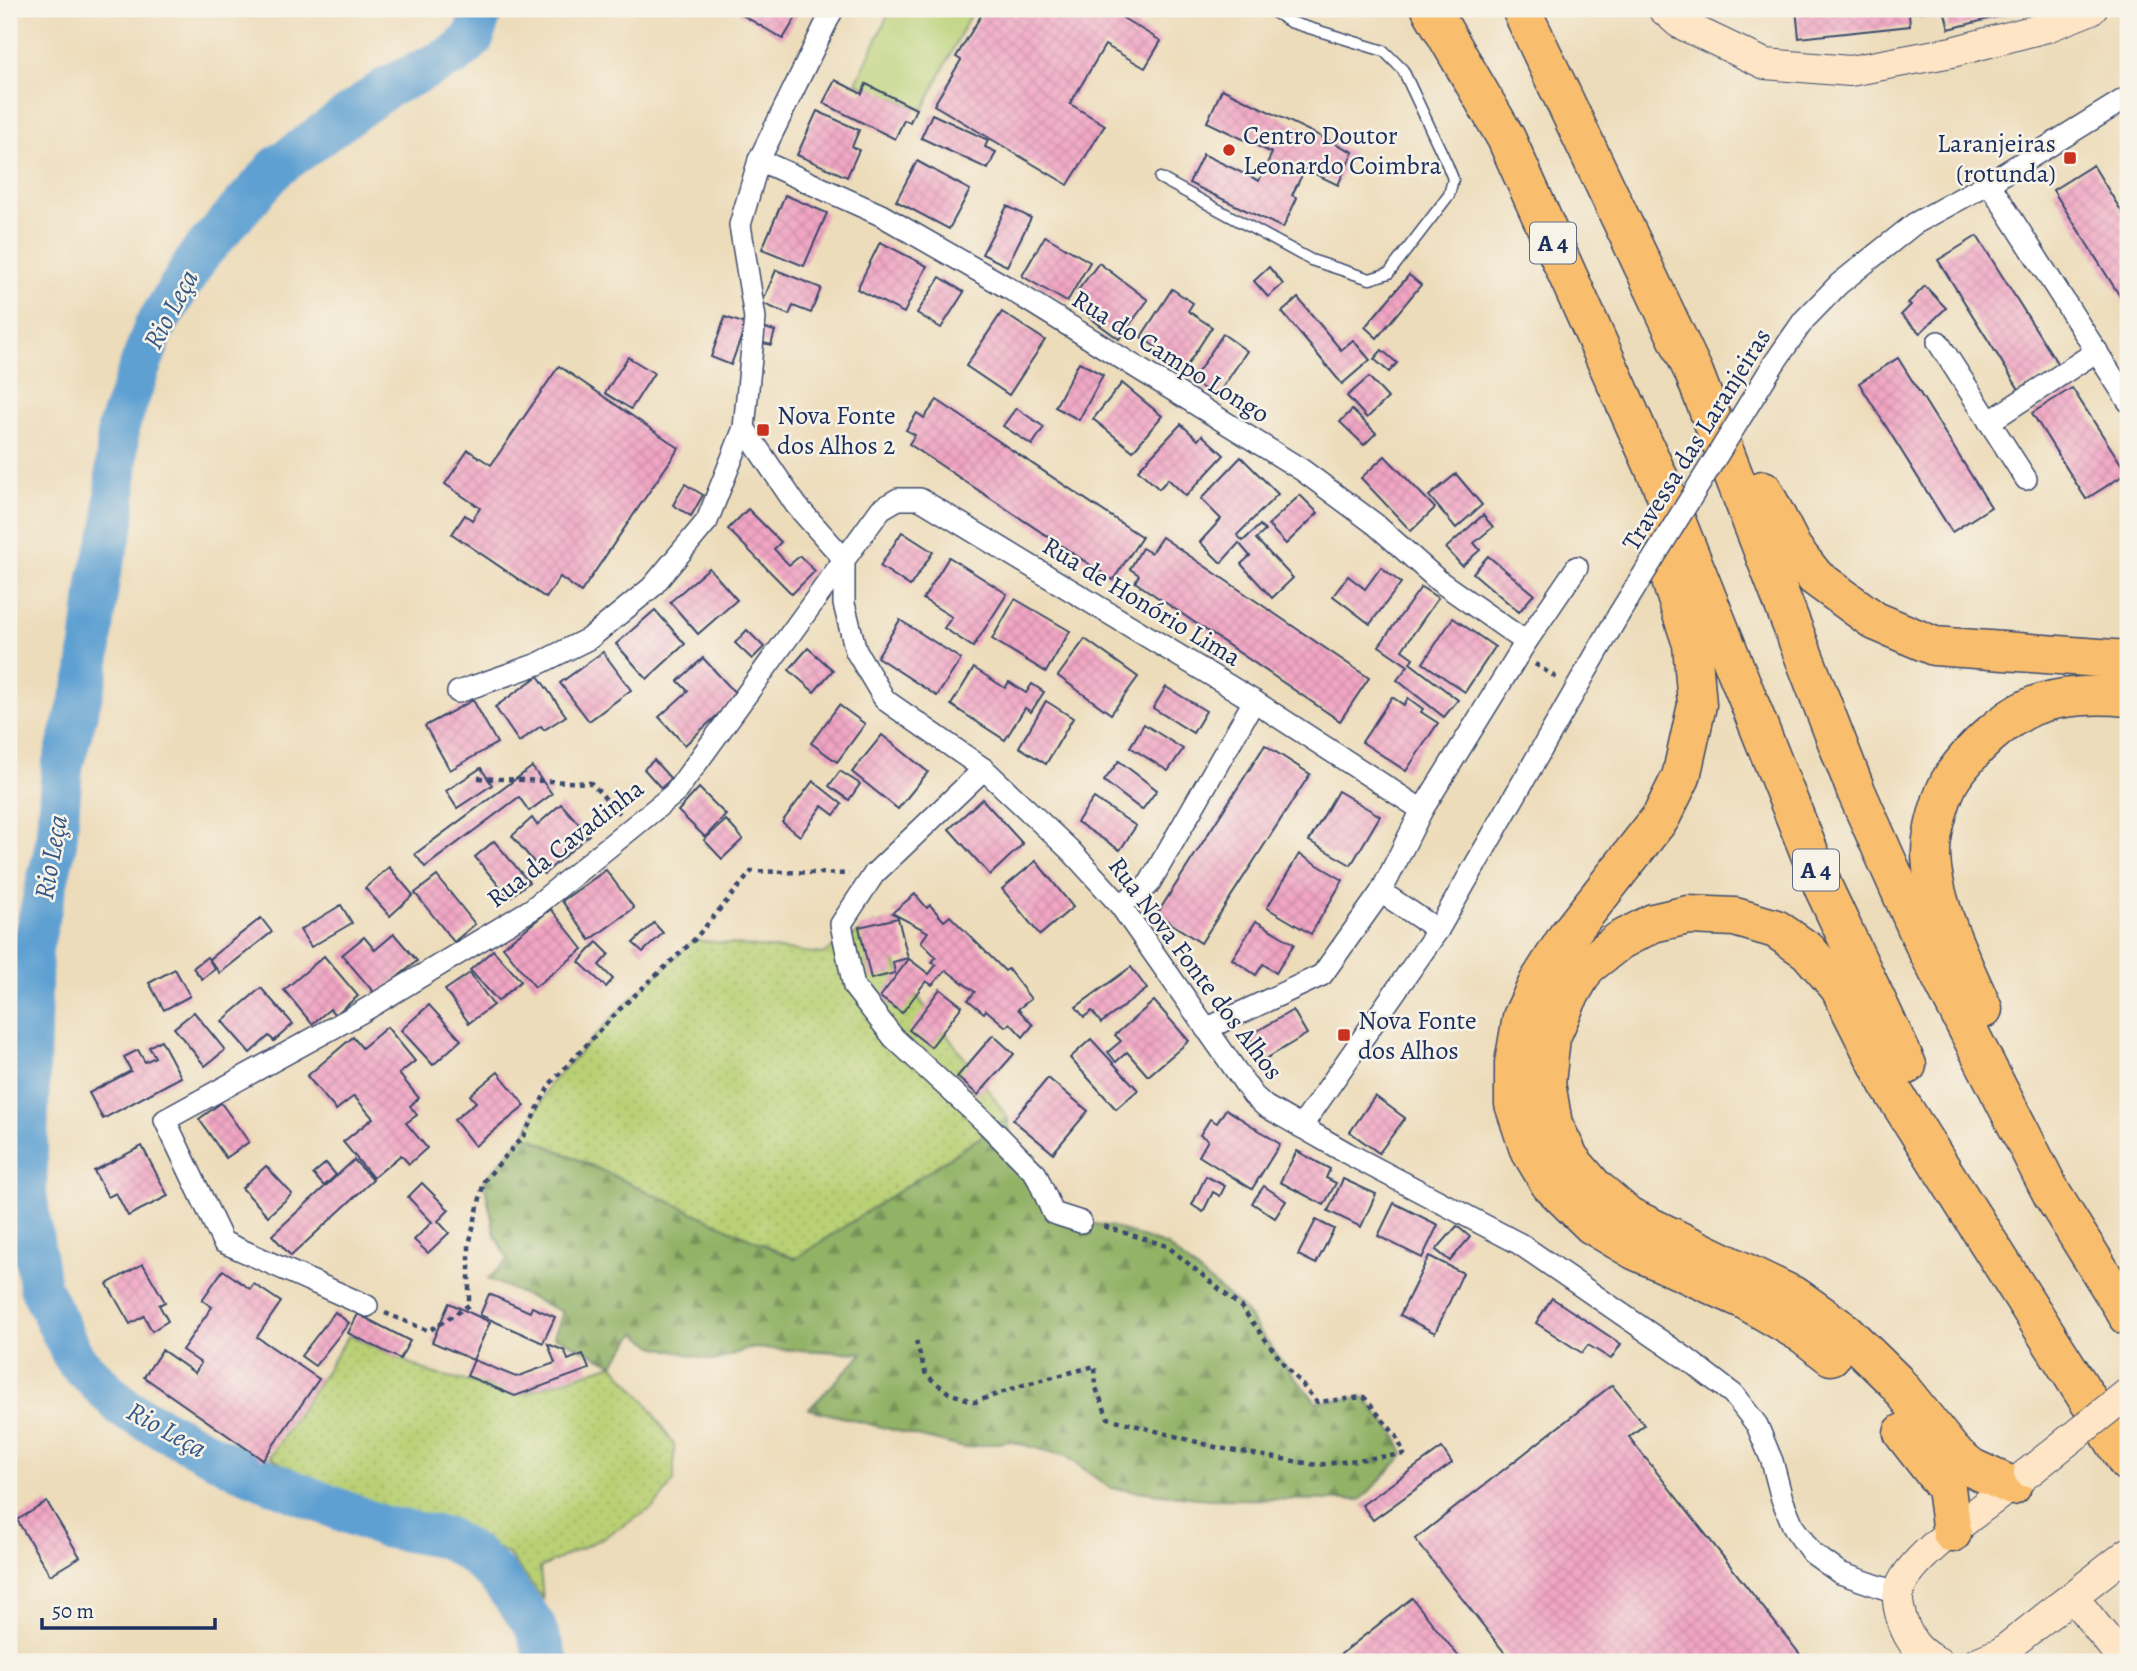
<svg xmlns="http://www.w3.org/2000/svg" width="2137" height="1671" viewBox="0 0 2137 1671" font-family="Alegreya,serif">
<style>
.grass{fill:url(#grass-dots);stroke:#6a8069;stroke-width:2}
.forest{fill:url(#forest-firs);stroke:#567062;stroke-width:2}
.park{fill:#b9d074;stroke:#6a8069;stroke-width:2}
.lines{fill:none;stroke-linecap:round;stroke-linejoin:round}
.stream{stroke:#5fa0d2;stroke-width:7}
.river{stroke:#5fa0d2;stroke-width:42}
.building{fill:url(#building-cross-hatch)}
.lane-casing{stroke:#3a496c;stroke-width:13}
.street-casing{stroke:#3a496c;stroke-width:24}
.secondary-casing{stroke:#3a496c;stroke-width:32}
.highway-casing{stroke:#3a496c;stroke-width:41}
.path{stroke:#3a496c;stroke-width:4.5;stroke-dasharray:5 5;stroke-linecap:butt}
.lane{stroke:#fff;stroke-width:10}
.street{stroke:#fff;stroke-width:21}
.secondary{stroke:#fde5c5;stroke-width:30}
.highway{stroke:#f9be6d;stroke-width:38}
.street-bridge-casing{stroke:#3a496c;stroke-width:24;stroke-linecap:butt}
.secondary-bridge-casing{stroke:#3a496c;stroke-width:32;stroke-linecap:butt}
.street-bridge{stroke:#fff;stroke-width:21}
.secondary-bridge{stroke:#fde5c5;stroke-width:30}
.poi-dot{fill:#c8321e;stroke:#f7f3e8;stroke-width:2.5}
.labels{text-anchor:middle;stroke-width:5;stroke-linejoin:round;paint-order:stroke}
.shield{fill:#f7f3e8;stroke:#5d6a87;stroke-width:2}
.shield-label{font-size:24px;font-weight:bold;fill:#1b2f5e}
.poi-label{font-size:26px;fill:#1b2f5e;stroke:#f7f3e8;text-anchor:start}
.street-label{font-size:26px;fill:#1b2f5e;stroke:#f7f3e8}
.water-label{font-size:28px;font-style:italic;fill:#335787;stroke:#f7f3e8}
</style>
<defs>
<pattern id="grass-dots" width="8" height="8" patternUnits="userSpaceOnUse" patternTransform="scale(1.75)"><rect width="8" height="8" fill="#b9d074"/><path d="M2 2h.1M6 6h.1" fill="none" stroke="#9eb367" stroke-width="1.8" stroke-linecap="round"/></pattern>
<pattern id="forest-firs" width="22" height="20" patternUnits="userSpaceOnUse" patternTransform="scale(1.75)"><rect width="22" height="20" fill="#92b266"/><path d="M5 1l3.5 6h-7zM16 11l3.5 6h-7z" fill="#769157"/></pattern>
<pattern id="building-cross-hatch" width="8" height="8" patternUnits="userSpaceOnUse" patternTransform="scale(1.75)"><rect width="8" height="8" fill="#f1a5c3"/><path d="M0 0l8 8M0 8l8-8" fill="none" stroke="#ce8eaa"/></pattern>
</defs>
<rect width="100%" height="100%" fill="#f7f3e8"/>
<filter id="ink" filterUnits="userSpaceOnUse"><feTurbulence type="fractalNoise" baseFrequency=".0143" numOctaves="2"/><feDisplacementMap in="SourceGraphic" scale="14" xChannelSelector="R" yChannelSelector="G"/><feConvolveMatrix kernelMatrix="1 2 1 2 8 2 1 2 1" color-interpolation-filters="sRGB"/></filter>
<filter id="wash" filterUnits="userSpaceOnUse"><feTurbulence type="fractalNoise" baseFrequency=".00686" numOctaves="4" result="noise"/><feDisplacementMap in="SourceGraphic" scale="28" xChannelSelector="R" yChannelSelector="G"/><feGaussianBlur stdDeviation="1.57" result="paint"/><feColorMatrix in="noise" values="0 0 0 0 0 0 0 0 0 0 0 0 0 0 0 0 0 1.4 0 .05"/><feComposite in="paint" operator="in"/></filter>
<g filter="url(#wash)">
<rect width="100%" height="100%" fill="#eddcba"/>
<!-- grass -->
<g class="grass">
<polygon points="875,923 904,979 983,1082 1008,1119 795,1259 524,1135 550,1084 620,1009 694,940 823,954"/>
<polygon points="349,1335 431,1373 523,1394 613,1364 646,1402 674,1445 674,1481 654,1507 604,1537 540,1568 543,1599 508,1554 458,1528 401,1514 328,1490 270,1457"/>
</g>
<!-- forest -->
<polygon class="forest" points="1008,1119 1013,1152 1053,1213 1082,1222 1113,1227 1167,1246 1241,1307 1283,1363 1316,1402 1364,1397 1397,1437 1404,1455 1361,1500 1206,1499 1110,1488 1066,1456 1009,1441 965,1448 809,1409 863,1353 750,1348 715,1361 654,1346 636,1333 613,1364 554,1336 563,1312 488,1279 508,1260 495,1235 484,1181 524,1135 795,1259"/>
<!-- park -->
<polygon class="park" points="891,9 973,9 923,110 856,83"/>
<g class="lines">
<!-- stream -->
<polyline class="stream" points="9,958 32,948"/>
<!-- river -->
<polyline class="river" points="482,9 473,39 455,55 386,88 277,167 199,255 154,328 118,428 114,524 99,577 88,672 62,767 56,844 32,948 26,1193 40,1287 75,1360 125,1409 239,1469 338,1509 384,1527 447,1538 474,1555 498,1577 534,1624 548,1662"/>
</g>
<g id="blocks">
<!-- building -->
<g class="building">
<polygon points="742,9 801,9 783,39 739,13"/>
<polygon points="985,9 1115,9 1120,12 1118,15 1161,41 1145,68 1105,45 1070,104 1105,125 1068,185 934,105 961,60 956,57"/>
<polygon points="1796,9 1934,9 1934,11 1909,13 1910,26 1799,38"/>
<polygon points="1944,9 2024,9 2024,10 1949,29"/>
<polygon points="835,80 862,94 866,84 916,109 910,122 904,120 895,139 823,103"/>
<polygon points="1222,89 1353,152 1338,185 1305,169 1292,195 1297,198 1283,228 1189,183 1203,154 1259,181 1272,153 1207,122"/>
<polygon points="817,111 859,130 852,147 859,150 847,177 797,155"/>
<polygon points="932,114 988,140 985,147 996,152 988,169 921,138"/>
<polygon points="917,161 970,190 949,229 896,201"/>
<polygon points="2093,165 2128,222 2128,309 2053,190"/>
<polygon points="785,195 827,213 804,266 762,249"/>
<polygon points="1007,206 1031,218 1007,266 982,254"/>
<polygon points="1045,236 1090,262 1067,302 1022,276"/>
<polygon points="1977,236 2059,366 2020,391 1938,260"/>
<polygon points="880,242 927,266 904,313 857,289"/>
<polygon points="1099,263 1148,300 1119,339 1078,309 1087,297 1078,290"/>
<polygon points="1269,267 1283,284 1268,297 1254,281"/>
<polygon points="776,270 821,288 811,313 793,306 789,315 762,303"/>
<polygon points="1409,275 1421,285 1377,338 1365,327"/>
<polygon points="940,277 964,292 941,328 917,313"/>
<polygon points="1925,286 1946,308 1920,333 1901,315 1911,305 1908,303"/>
<polygon points="1172,289 1193,303 1188,311 1212,327 1182,373 1159,358 1163,352 1141,337"/>
<polygon points="1298,298 1341,350 1353,340 1370,360 1342,384 1282,312"/>
<polygon points="1002,312 1045,340 1009,395 966,366"/>
<polygon points="725,317 746,324 731,365 711,357"/>
<polygon points="764,328 775,331 771,345 760,342"/>
<polygon points="1223,334 1247,351 1216,397 1192,381"/>
<polygon points="1382,350 1397,363 1389,372 1374,359"/>
<polygon points="628,357 654,373 631,409 605,393"/>
<polygon points="1898,358 1991,507 1952,532 1859,383"/>
<polygon points="1079,362 1103,375 1079,420 1055,407"/>
<polygon points="559,366 679,448 581,592 560,577 546,598 452,534 465,515 472,520 480,508 445,484 468,450 491,465"/>
<polygon points="1369,377 1388,398 1367,418 1347,396"/>
<polygon points="1122,383 1162,416 1133,451 1093,419"/>
<polygon points="2072,388 2127,473 2086,499 2032,413"/>
<polygon points="937,400 1142,537 1113,580 909,444 915,435 906,430 917,413 924,418"/>
<polygon points="1016,408 1044,427 1032,445 1003,426"/>
<polygon points="1352,410 1376,433 1364,445 1340,422"/>
<polygon points="1181,424 1198,440 1202,435 1224,455 1186,496 1168,479 1159,489 1138,470"/>
<polygon points="1385,456 1435,508 1411,531 1361,478"/>
<polygon points="1241,457 1278,494 1237,535 1243,541 1260,525 1265,531 1256,539 1293,578 1272,598 1241,564 1250,556 1239,543 1221,563 1200,542 1221,519 1201,499"/>
<polygon points="1456,474 1482,505 1456,528 1429,496"/>
<polygon points="685,484 703,495 691,516 673,505"/>
<polygon points="1300,495 1318,513 1286,544 1268,525"/>
<polygon points="748,509 781,542 774,549 789,565 800,556 815,571 792,594 728,529"/>
<polygon points="1483,515 1493,527 1474,543 1480,550 1462,566 1446,548"/>
<polygon points="902,532 933,552 910,586 880,566"/>
<polygon points="1162,537 1369,678 1340,721 1135,582 1139,575 1130,569 1142,548 1151,553"/>
<polygon points="1488,556 1534,594 1519,612 1473,573"/>
<polygon points="949,557 1007,594 973,647 944,628 952,617 923,599"/>
<polygon points="1381,567 1401,583 1370,624 1333,596 1348,576 1365,589"/>
<polygon points="709,568 737,600 698,634 670,602"/>
<polygon points="1421,587 1438,598 1402,650 1413,658 1410,663 1458,700 1444,717 1397,680 1408,666 1379,646"/>
<polygon points="1015,599 1070,631 1046,672 992,639"/>
<polygon points="655,610 685,644 647,679 616,644"/>
<polygon points="1453,618 1495,647 1465,692 1423,663"/>
<polygon points="900,620 961,659 937,696 877,657"/>
<polygon points="747,630 764,647 752,659 735,643"/>
<polygon points="1085,639 1138,677 1111,714 1058,676"/>
<polygon points="808,648 833,670 814,692 789,670"/>
<polygon points="603,652 631,690 589,721 560,683"/>
<polygon points="703,658 738,696 685,745 659,717 688,691 678,681"/>
<polygon points="974,668 1005,688 1009,682 1026,693 1032,684 1044,692 1031,712 1025,708 1005,740 951,705"/>
<polygon points="538,676 566,716 544,730 541,726 519,742 495,707"/>
<polygon points="1166,687 1206,711 1193,733 1153,708"/>
<polygon points="1392,697 1404,705 1408,698 1423,709 1421,712 1438,723 1406,771 1362,742"/>
<polygon points="473,700 497,743 450,770 425,726"/>
<polygon points="1046,701 1073,718 1046,764 1019,747"/>
<polygon points="839,705 865,724 837,762 811,743"/>
<polygon points="1144,724 1183,749 1168,771 1130,747"/>
<polygon points="882,735 928,772 898,809 852,772"/>
<polygon points="1265,745 1310,774 1201,943 1157,914"/>
<polygon points="654,760 671,779 661,788 644,769"/>
<polygon points="1119,761 1157,790 1142,810 1104,781"/>
<polygon points="532,767 552,794 529,811 519,797 425,867 415,854"/>
<polygon points="481,768 492,785 457,808 446,791"/>
<polygon points="840,771 860,784 849,800 829,786"/>
<polygon points="813,781 842,804 834,815 822,806 800,836 782,822"/>
<polygon points="699,788 726,815 705,837 678,811"/>
<polygon points="1338,791 1380,816 1351,865 1309,841"/>
<polygon points="1094,798 1136,826 1120,850 1077,822"/>
<polygon points="982,799 1023,844 990,875 949,829"/>
<polygon points="561,804 589,835 544,874 512,836 532,818 537,825"/>
<polygon points="726,820 743,839 722,859 704,840"/>
<polygon points="494,841 529,882 509,898 475,857"/>
<polygon points="1299,854 1343,880 1311,934 1267,908"/>
<polygon points="1036,861 1073,907 1040,935 1002,889"/>
<polygon points="389,867 413,895 390,916 365,888"/>
<polygon points="606,870 634,908 590,940 562,901"/>
<polygon points="437,876 475,924 454,942 415,893"/>
<polygon points="915,894 927,908 930,905 944,921 950,916 1005,971 1008,969 1031,999 1018,1009 1033,1025 1023,1037 1010,1023 1006,1027 986,1010 984,1013 968,1000 975,992 946,970 932,985 926,981 902,1013 880,997 909,959 929,974 936,965 932,962 936,957 921,942 928,932 892,913"/>
<polygon points="341,905 352,923 311,947 300,930"/>
<polygon points="551,909 583,949 535,987 503,947"/>
<polygon points="261,918 272,932 220,973 209,959"/>
<polygon points="898,918 908,958 893,962 895,973 871,979 859,927"/>
<polygon points="1256,921 1294,944 1276,973 1263,964 1256,975 1232,959"/>
<polygon points="654,923 663,933 643,952 633,943"/>
<polygon points="394,934 417,961 376,995 342,955 364,937 375,950"/>
<polygon points="597,942 609,954 599,965 613,979 606,987 579,962"/>
<polygon points="493,950 521,981 498,1001 470,970"/>
<polygon points="324,956 358,996 335,1015 330,1009 312,1024 284,990"/>
<polygon points="207,957 215,969 202,979 193,968"/>
<polygon points="1131,967 1147,989 1101,1023 1092,1011 1084,1017 1076,1007"/>
<polygon points="175,969 190,996 164,1010 149,983"/>
<polygon points="470,973 493,1005 469,1023 445,990"/>
<polygon points="261,988 293,1024 274,1041 269,1036 250,1053 222,1021"/>
<polygon points="940,989 962,1006 931,1047 909,1030"/>
<polygon points="1154,1001 1189,1041 1148,1076 1127,1052 1116,1062 1108,1052 1121,1041 1115,1035"/>
<polygon points="429,1005 461,1040 433,1065 401,1030"/>
<polygon points="1293,1010 1307,1034 1264,1060 1249,1036"/>
<polygon points="194,1012 225,1050 205,1066 174,1028"/>
<polygon points="387,1027 415,1061 399,1074 419,1098 410,1106 417,1115 406,1123 427,1148 409,1164 401,1155 373,1178 343,1142 373,1118 354,1096 336,1110 307,1076 353,1037 362,1048"/>
<polygon points="993,1035 1014,1054 978,1095 957,1077"/>
<polygon points="1091,1039 1138,1090 1116,1109 1070,1058"/>
<polygon points="161,1040 181,1077 103,1119 89,1093 131,1071 124,1057 138,1050 145,1062 155,1057 149,1047"/>
<polygon points="498,1072 525,1106 475,1146 454,1120 476,1102 470,1095"/>
<polygon points="1048,1078 1088,1111 1053,1153 1013,1120"/>
<polygon points="1375,1096 1405,1118 1379,1153 1350,1132"/>
<polygon points="221,1103 249,1142 226,1158 199,1119"/>
<polygon points="1226,1109 1280,1144 1252,1189 1199,1156 1208,1140 1200,1135 1210,1119 1217,1123"/>
<polygon points="142,1146 168,1196 128,1216 116,1193 108,1197 94,1171"/>
<polygon points="1297,1151 1330,1169 1326,1178 1336,1183 1324,1205 1280,1182"/>
<polygon points="354,1160 373,1180 291,1256 272,1235"/>
<polygon points="326,1163 336,1175 324,1186 313,1174"/>
<polygon points="266,1166 292,1194 268,1216 242,1188"/>
<polygon points="1206,1176 1225,1186 1220,1196 1213,1192 1203,1212 1192,1205"/>
<polygon points="1343,1179 1376,1194 1361,1227 1328,1211"/>
<polygon points="422,1183 449,1210 438,1221 449,1233 428,1253 414,1240 432,1222 408,1197"/>
<polygon points="1264,1186 1286,1201 1275,1218 1252,1203"/>
<polygon points="1394,1203 1438,1225 1422,1258 1378,1236"/>
<polygon points="1316,1220 1334,1229 1316,1264 1298,1255"/>
<polygon points="1457,1226 1470,1237 1450,1261 1436,1250"/>
<polygon points="1429,1256 1463,1273 1435,1333 1400,1315"/>
<polygon points="143,1264 165,1302 159,1305 168,1321 152,1331 144,1316 130,1324 107,1284"/>
<polygon points="223,1270 250,1289 254,1284 281,1302 257,1337 319,1379 263,1460 144,1377 162,1350 195,1373 201,1363 182,1350 212,1307 202,1300"/>
<polygon points="489,1294 530,1312 532,1307 555,1317 543,1343 480,1315"/>
<polygon points="1552,1298 1621,1344 1611,1359 1588,1345 1582,1353 1536,1323"/>
<polygon points="449,1303 490,1322 473,1360 432,1342"/>
<polygon points="335,1312 349,1323 315,1366 301,1356"/>
<polygon points="358,1314 410,1341 400,1359 348,1333"/>
<polygon points="548,1344 565,1351 568,1360 583,1354 589,1369 515,1396 467,1376 474,1360 516,1377 555,1363"/>
<polygon points="1612,1385 1644,1425 1629,1437 1806,1662 1512,1662 1415,1539"/>
<polygon points="1442,1448 1452,1463 1373,1520 1362,1505"/>
<polygon points="47,1502 80,1557 50,1575 17,1520"/>
<polygon points="1412,1598 1463,1662 1331,1662"/>
</g>
</g>
</g>
<g filter="url(#ink)">
<use href="#blocks" fill-opacity="0" stroke="#3a496c" stroke-width="2"/>
<g class="lines">
<defs>
<polyline id="lane" points="1160,178 1311,260 1370,279 1389,273 1449,195 1453,179 1447,164 1403,70 1384,51 1290,22 1269,9"/>
<g id="street">
<polyline points="759,160 881,215 1010,289 1302,470 1375,524 1439,581 1526,642"/>
<polyline points="1989,183 2128,401"/>
<polyline points="1938,342 2026,479"/>
<polyline points="1775,362 1804,320 1839,284 1914,224 1989,183 2128,97"/>
<polyline points="1989,422 2097,351"/>
<polyline points="744,428 796,505 844,559 844,604 856,651 885,700 984,769 1071,851 1120,905 1253,1095 1265,1106 1347,1153 1520,1244 1687,1359 1733,1394 1757,1425 1772,1461 1782,1499 1794,1528 1812,1553 1840,1573 1898,1593"/>
<polyline points="458,692 538,664 590,638 652,587 707,521 744,428 755,318 740,225 759,160 833,9"/>
<polyline points="984,769 874,874 841,924 854,987 894,1038 986,1123 1036,1174 1053,1213 1081,1222"/>
<polyline points="1381,892 1422,810 1526,642 1577,567"/>
<polyline points="1120,905 1149,884 1254,701"/>
<polyline points="1206,1029 1322,975 1381,892 1438,930"/>
<polyline points="1301,1127 1438,930 1619,614"/>
<polyline points="367,1306 223,1242 165,1120 360,1013 532,909 675,793 881,509 898,499 920,499 1254,701 1422,810"/>
</g>
<g id="secondary">
<polyline points="1663,9 1679,23 1765,64 1850,71 1952,52 2047,27 2092,9"/>
<polyline points="2073,1597 2125,1662"/>
<path d="M1938,1662C1920,1654 1910,1642 1903,1623C1900,1613 1896,1601 1899,1591C1907,1556 1997,1499 2026,1474"/>
<polyline points="1978,1662 2000,1653 2128,1553"/>
</g>
<g id="highway">
<polyline points="1431,9 1506,138 1661,483 1824,889 1907,1065"/>
<polyline points="1521,9 1694,373 1856,791 1923,942 2052,1194 2128,1316"/>
<polyline points="1763,490 1793,549 1815,577 1875,621 1934,646 2128,660"/>
<polyline points="1666,531 1672,584 1692,644 1697,705 1681,777 1661,817 1567,937 1538,983 1522,1017 1514,1063 1514,1104 1528,1147 1550,1184 1592,1225 1634,1250 1745,1300 1803,1334 1831,1356"/>
<path d="M1983,1009C1963,964 1931,901 1931,852C1931,832 1942,792 1953,776C1972,749 2003,719 2033,706C2061,695 2099,694 2128,697"/>
<polyline points="1903,1433 1946,1488 1952,1533"/>
<polyline points="2012,1486 1972,1468 1953,1453 1895,1381 1845,1332 1796,1297 1628,1216 1594,1187 1570,1159 1553,1124 1546,1083 1551,1037 1568,998 1586,967 1619,941 1653,923 1688,915 1735,917 1776,929 1808,951 1839,987 1888,1084 2128,1463"/>
</g>
</defs>
<!-- lane casing -->
<use href="#lane" class="lane-casing"/>
<!-- street casing -->
<use href="#street" class="street-casing"/>
<!-- secondary casing -->
<use href="#secondary" class="secondary-casing"/>
<!-- highway casing -->
<use href="#highway" class="highway-casing"/>
<!-- path -->
<g class="path">
<polyline points="1535,664 1557,678"/>
<polyline points="478,778 591,783 620,814"/>
<polyline points="385,1313 429,1331 469,1305 469,1245 484,1181 524,1135 550,1084 620,1009 694,940 752,871 849,874"/>
<polyline points="916,1341 926,1375 949,1393 975,1402 1023,1385 1095,1366 1096,1388 1108,1418 1219,1448 1317,1465 1404,1454 1397,1437 1364,1397 1317,1402 1283,1363 1241,1307 1167,1246 1100,1225"/>
</g>
<!-- lane -->
<use href="#lane" class="lane"/>
<!-- street -->
<use href="#street" class="street"/>
<!-- secondary -->
<use href="#secondary" class="secondary"/>
<!-- highway -->
<use href="#highway" class="highway"/>
<defs>
<polyline id="street-bridge" points="1619,614 1775,362"/>
<polyline id="secondary-bridge" points="2029,1472 2128,1393"/>
</defs>
<!-- street-bridge casing -->
<use href="#street-bridge" class="street-bridge-casing"/>
<!-- secondary-bridge casing -->
<use href="#secondary-bridge" class="secondary-bridge-casing"/>
<!-- street-bridge -->
<use href="#street-bridge" class="street-bridge"/>
<!-- secondary-bridge -->
<use href="#secondary-bridge" class="secondary-bridge"/>
</g>
</g>
<!-- markers -->
<g class="poi-dot">
<circle cx="1229" cy="150" r="7"/>
<rect x="2063" y="151" width="14" height="14" rx="3.5"/>
<rect x="756" y="423" width="14" height="14" rx="3.5"/>
<rect x="1337" y="1028" width="14" height="14" rx="3.5"/>
</g>
<g class="labels">
<!-- shield labels -->
<g class="shield">
<rect x="1530" y="222.5" width="46" height="41" rx="5"/>
<rect x="1793" y="849.5" width="46" height="41" rx="5"/>
</g>
<g class="shield-label">
<text x="1553" y="251">A 4</text>
<text x="1816" y="878">A 4</text>
</g>
<!-- poi labels -->
<g class="poi-label">
<text x="1243" y="144">Centro Doutor<tspan x="1243" dy="30">Leonardo Coimbra</tspan></text>
<text x="2056" y="152" text-anchor="end">Laranjeiras<tspan x="2056" dy="30">(rotunda)</tspan></text>
<text x="777" y="424">Nova Fonte<tspan x="777" dy="30">dos Alhos 2</tspan></text>
<text x="1358" y="1029">Nova Fonte<tspan x="1358" dy="30">dos Alhos</tspan></text>
</g>
<!-- street labels -->
<g class="street-label">
<text transform="translate(1171 356) rotate(32)" y="9">Rua do Campo Longo</text>
<text transform="translate(1696 439) rotate(-58)" y="9">Travessa das Laranjeiras</text>
<text transform="translate(1142 601) rotate(31)" y="9">Rua de Honório Lima</text>
<text transform="translate(565 843) rotate(-38)" y="9">Rua da Cavadinha</text>
<text transform="translate(1196 968) rotate(53)" y="9">Rua Nova Fonte dos Alhos</text>
</g>
<!-- water labels -->
<g class="water-label">
<text transform="translate(170 309) rotate(-62)" y="10">Rio Leça</text>
<text transform="translate(50 857) rotate(-80)" y="10">Rio Leça</text>
<text transform="translate(167 1429) rotate(29)" y="10">Rio Leça</text>
</g>
</g>
<!-- margin -->
<rect width="2137" height="1671" fill="none" stroke="#f7f3e8" stroke-width="35"/>
<!-- scale -->
<path d="M42 1618v10h173v-10" fill="none" stroke="#1b2f5e" stroke-width="3.5"/>
<text x="52" y="1618" font-size="21" fill="#1b2f5e" stroke="#f7f3e8" stroke-width="5" paint-order="stroke">50 m</text>
</svg>
